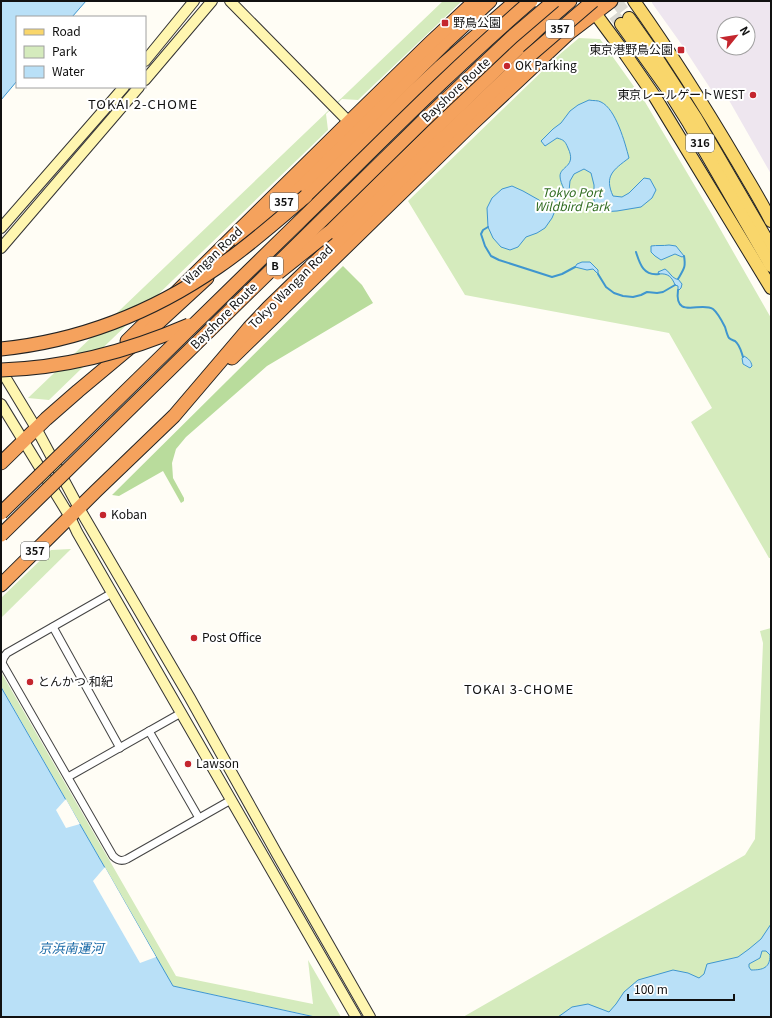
<svg xmlns="http://www.w3.org/2000/svg" width="772" height="1018" viewBox="0 0 772 1018" font-family="Georgia,'Noto Sans JP',serif">
<style>
.industrial{fill:#eee6ef;fill-rule:evenodd}
.green{fill:#d5ebbd}
.forest{fill:#b9dc9c}
.water{fill:#b9e0f7;stroke:#3f96cf;fill-rule:evenodd}
.pier{fill:#fffdf5}
.lines{fill:none;stroke-linecap:round;stroke-linejoin:round}
.stream{stroke:#3f96cf;stroke-width:2}
.primary-tunnel{stroke:#dbdad3;stroke-width:12;stroke-dasharray:12 6;stroke-linecap:butt}
.street-casing{stroke:#444;stroke-width:9}
.secondary-casing{stroke:#333;stroke-width:12}
.primary-casing{stroke:#222;stroke-width:14}
.highway-casing{stroke:#222;stroke-width:15}
.street{stroke:#fff;stroke-width:7}
.secondary{stroke:#fff6b0;stroke-width:10}
.primary{stroke:#f9d66b;stroke-width:12}
.highway{stroke:#f5a25d;stroke-width:13}
.highway-bridge-casing{stroke:#222;stroke-width:15;stroke-linecap:butt}
.highway-bridge{stroke:#f5a25d;stroke-width:13}
.poi-dot{fill:#c4262e;stroke:#fff;stroke-width:1.5}
.labels{text-anchor:middle;stroke-width:4;stroke-linejoin:round;paint-order:stroke}
.shield{fill:#fff;stroke:#585858;stroke-width:1}
.shield-label{font-size:11px;font-weight:bold;fill:#111}
.poi-label{font-size:12px;fill:#111;stroke:#fff;text-anchor:start}
.street-label{font-size:12px;fill:#111;stroke:#fff}
.park-label{font-size:12px;font-style:italic;fill:#2f6b1f;stroke:#fff}
.neighbourhood-label{font-size:13px;letter-spacing:1px;fill:#111;stroke:#fff}
.water-label{font-size:13px;font-style:italic;fill:#1768a6;stroke:#fff}
</style>
<rect width="100%" height="100%" fill="#fffdf5"/>
<!-- industrial -->
<path class="industrial" d="M652,1H771V174L726,95L712,91L682,45L652,3ZM724,24H748V48H724Z"/>
<!-- green -->
<g class="green">
<polygon points="443,1 462,1 358,100 342,99 326,114 328,130 49,400 28,398"/>
<polygon points="579,38 600,39 645,102 711,213 771,318 771,558 769,558 691,422 712,408 669,333 465,295 408,201 560,54"/>
<polygon points="71,549 1,618 1,598 51,550"/>
<polygon points="771,628 771,1017 463,1017 745,855 755,839 763,643 760,631"/>
<polygon points="1,672 176,976 313,1004 308,960 341,1017 317,1017 173,986 1,686"/>
</g>
<!-- forest -->
<polygon class="forest" points="343,266 362,285 373,303 267,366 186,437 176,449 172,463 173,478 184,498 184,501 181,503 163,471 119,496 112,495"/>
<!-- water -->
<g class="water">
<polygon points="1,1 86,1 72,17 17,17 17,81 1,100"/>
<path d="M589,100C593,101 598,100 601,102C616,109 625,143 629,158C613,170 604,176 613,196L622,197L629,193L644,178L650,179L656,190L652,198L641,207L617,211L600,212L594,204V185L591,173L584,169L574,174L570,181L569,191L557,206L552,218L545,228L537,233L526,237L518,247L510,250L501,247L493,238L488,227L487,208L492,198L502,189L512,186L523,191L539,200L545,205C553,202 560,196 564,189C562,185 560,180 560,176C560,166 577,167 568,148C565,141 564,140 557,138L545,146L541,141L553,129L561,123L570,111L578,105Z"/>
<path d="M669,245L676,246L684,256L682,257L675,254L661,260L655,256L651,252V246C657,245 663,246 669,245Z"/>
<polygon points="582,262 590,262 598,270 598,274 593,269 587,270 575,267 577,264"/>
<path d="M665,269C669,271 671,277 676,279H678L682,284L681,288L679,290H678V286L675,285C672,277 668,273 659,274L658,272Z"/>
<path d="M744,356C749,359 751,361 752,366L750,368L743,364L742,358Z"/>
<polygon points="1,687 173,986 315,1017 1,1017"/>
<path d="M771,924V1017H558L572,1007L588,1004L609,1012L616,1004L624,992L638,980L673,970L688,973L699,978L704,974L707,964L738,957L749,949L761,939ZM762,951H766L770,955C770,968 763,970 751,970L749,967V964L760,958Z"/>
</g>
<!-- pier -->
<g class="pier">
<polygon points="66,799 80,824 66,828 56,810"/>
<polygon points="105,867 156,957 140,963 93,881"/>
</g>
<g class="lines">
<!-- stream -->
<g class="stream">
<polyline points="488,227 483,230 481,234 485,246 491,256 499,260 552,277 562,274 575,267"/>
<path d="M636,252C640,265 644,276 659,274"/>
<polyline points="598,274 606,287 614,293 623,296 633,297 641,295 647,292 657,293 663,292 675,285"/>
<path d="M678,279C684,269 686,267 684,256"/>
<path d="M678,290C674,320 701,301 713,309C718,313 722,321 725,327C726,330 727,335 729,338C731,340 733,340 735,341C740,345 741,351 743,357"/>
</g>
<!-- primary-tunnel -->
<g class="primary-tunnel">
<polyline points="603,1 621,24"/>
<polyline points="616,1 629,18"/>
</g>
<defs>
<g id="street">
<path d="M112,593L7,653C4,656 3,658 2,663L113,856C117,860 121,862 127,859L231,800"/>
<polyline points="53,627 120,748"/>
<polyline points="149,731 199,818"/>
<polyline points="68,777 181,713"/>
</g>
<g id="secondary">
<polyline points="230,1 349,122"/>
<polyline points="145,61 194,1"/>
<polyline points="145,80 212,1"/>
<polyline points="1,228 124,87"/>
<polyline points="1,248 139,87"/>
<polyline points="1,370 36,428 79,508 190,698 277,854 370,1017"/>
<polyline points="1,404 70,517 77,532 112,593 356,1017"/>
</g>
<g id="primary">
<path d="M634,1C671,53 705,107 738,163C749,182 761,201 771,221"/>
<polyline points="589,5 626,55 655,97 771,288"/>
<polyline points="629,18 653,52 696,118 771,247"/>
<polyline points="621,24 668,90 688,122 771,266"/>
</g>
<g id="highway">
<polyline points="306,196 412,93 439,68 516,1"/>
<polyline points="328,233 540,27 570,1"/>
<polyline points="241,244 445,43 490,1"/>
<polyline points="127,341 349,122 430,43 475,1"/>
<polyline points="232,358 472,124 569,33 611,1"/>
<polyline points="1,463 46,419 78,391 145,335 207,278"/>
<polyline points="1,585 96,491 174,416 249,328 268,308 414,166 528,57"/>
</g>
</defs>
<!-- street casing -->
<use href="#street" class="street-casing"/>
<!-- secondary casing -->
<use href="#secondary" class="secondary-casing"/>
<!-- primary casing -->
<use href="#primary" class="primary-casing"/>
<!-- highway casing -->
<use href="#highway" class="highway-casing"/>
<!-- street -->
<use href="#street" class="street"/>
<!-- secondary -->
<use href="#secondary" class="secondary"/>
<!-- primary -->
<use href="#primary" class="primary"/>
<!-- highway -->
<use href="#highway" class="highway"/>
<defs>
<g id="highway-bridge">
<polyline points="528,57 593,1"/>
<polyline points="278,273 328,233"/>
<path d="M1,349C79,341 153,312 218,267C249,246 277,221 306,196"/>
<path d="M1,370C67,368 129,351 189,325"/>
<path d="M1,513C100,416 199,320 298,223C375,148 450,71 531,1"/>
<polyline points="1,535 423,121 512,37 554,1"/>
</g>
</defs>
<!-- highway-bridge casing -->
<use href="#highway-bridge" class="highway-bridge-casing"/>
<!-- highway-bridge -->
<use href="#highway-bridge" class="highway-bridge"/>
</g>
<!-- markers -->
<g class="poi-dot">
<rect x="441" y="19" width="8" height="8" rx="2"/>
<rect x="677" y="46" width="8" height="8" rx="2"/>
<circle cx="507" cy="66" r="4"/>
<circle cx="753" cy="95" r="4"/>
<circle cx="103" cy="515" r="4"/>
<circle cx="194" cy="638" r="4"/>
<circle cx="30" cy="682" r="4"/>
<circle cx="188" cy="764" r="4"/>
</g>
<g class="labels">
<!-- shield labels -->
<g class="shield">
<rect x="546" y="20" width="28" height="18" rx="3"/>
<rect x="686" y="134" width="28" height="18" rx="3"/>
<rect x="270" y="193" width="28" height="18" rx="3"/>
<rect x="267" y="257" width="16" height="18" rx="3"/>
<rect x="21" y="542" width="28" height="18" rx="3"/>
</g>
<g class="shield-label">
<text x="560" y="33">357</text>
<text x="700" y="147">316</text>
<text x="284" y="206">357</text>
<text x="275" y="270">B</text>
<text x="35" y="555">357</text>
</g>
<!-- poi labels -->
<g class="poi-label">
<text x="453" y="27">野鳥公園</text>
<text x="673" y="54" text-anchor="end">東京港野鳥公園</text>
<text x="515" y="70">OK Parking</text>
<text x="745" y="99" text-anchor="end">東京レールゲートWEST</text>
<text x="111" y="519">Koban</text>
<text x="202" y="642">Post Office</text>
<text x="38" y="686">とんかつ 和紀</text>
<text x="196" y="768">Lawson</text>
</g>
<!-- street labels -->
<g class="street-label">
<text transform="translate(456 90) rotate(-43)" y="4">Bayshore Route</text>
<text transform="translate(213 256) rotate(-44)" y="4">Wangan Road</text>
<text transform="translate(291 287) rotate(-45)" y="4">Tokyo Wangan Road</text>
<text transform="translate(224 316) rotate(-45)" y="4">Bayshore Route</text>
</g>
<!-- park labels -->
<g class="park-label">
<text x="572" y="197">Tokyo Port<tspan x="572" dy="14">Wildbird Park</tspan></text>
</g>
<!-- neighbourhood labels -->
<g class="neighbourhood-label">
<text x="143" y="109">TOKAI 2-CHOME</text>
<text x="519" y="694">TOKAI 3-CHOME</text>
</g>
<!-- water labels -->
<g class="water-label">
<text x="71" y="953">京浜南運河</text>
</g>
</g>
<!-- border -->
<rect width="772" height="1018" fill="none" stroke="#111111" stroke-width="4"/>
<!-- legend -->
<rect x="16" y="16" width="130" height="72" fill="#ffffff" stroke="#a0a0a0"/>
<rect x="24" y="29" width="20" height="6" fill="#f9d66b" stroke="#a0a0a0"/>
<text x="52" y="36" font-size="12" fill="#111111">Road</text>
<rect x="24" y="46" width="20" height="12" fill="#d5ebbd" stroke="#a0a0a0"/>
<text x="52" y="56" font-size="12" fill="#111111">Park</text>
<rect x="24" y="66" width="20" height="12" fill="#b9e0f7" stroke="#a0a0a0"/>
<text x="52" y="76" font-size="12" fill="#111111">Water</text>
<!-- north arrow -->
<g transform="translate(736 36) rotate(60)"><circle r="19" fill="#ffffff" stroke="#a0a0a0"/>
<path d="M0-3L7 15L0 10L-7 15Z" fill="#c4262e"/>
<text y="-6" font-size="11" font-weight="bold" text-anchor="middle" fill="#111111">N</text>
</g>
<!-- scale -->
<path d="M628 994v6h106v-6" fill="none" stroke="#111111" stroke-width="2"/>
<text x="634" y="994" font-size="12" fill="#111111" stroke="#ffffff" stroke-width="3" paint-order="stroke">100 m</text>
</svg>
